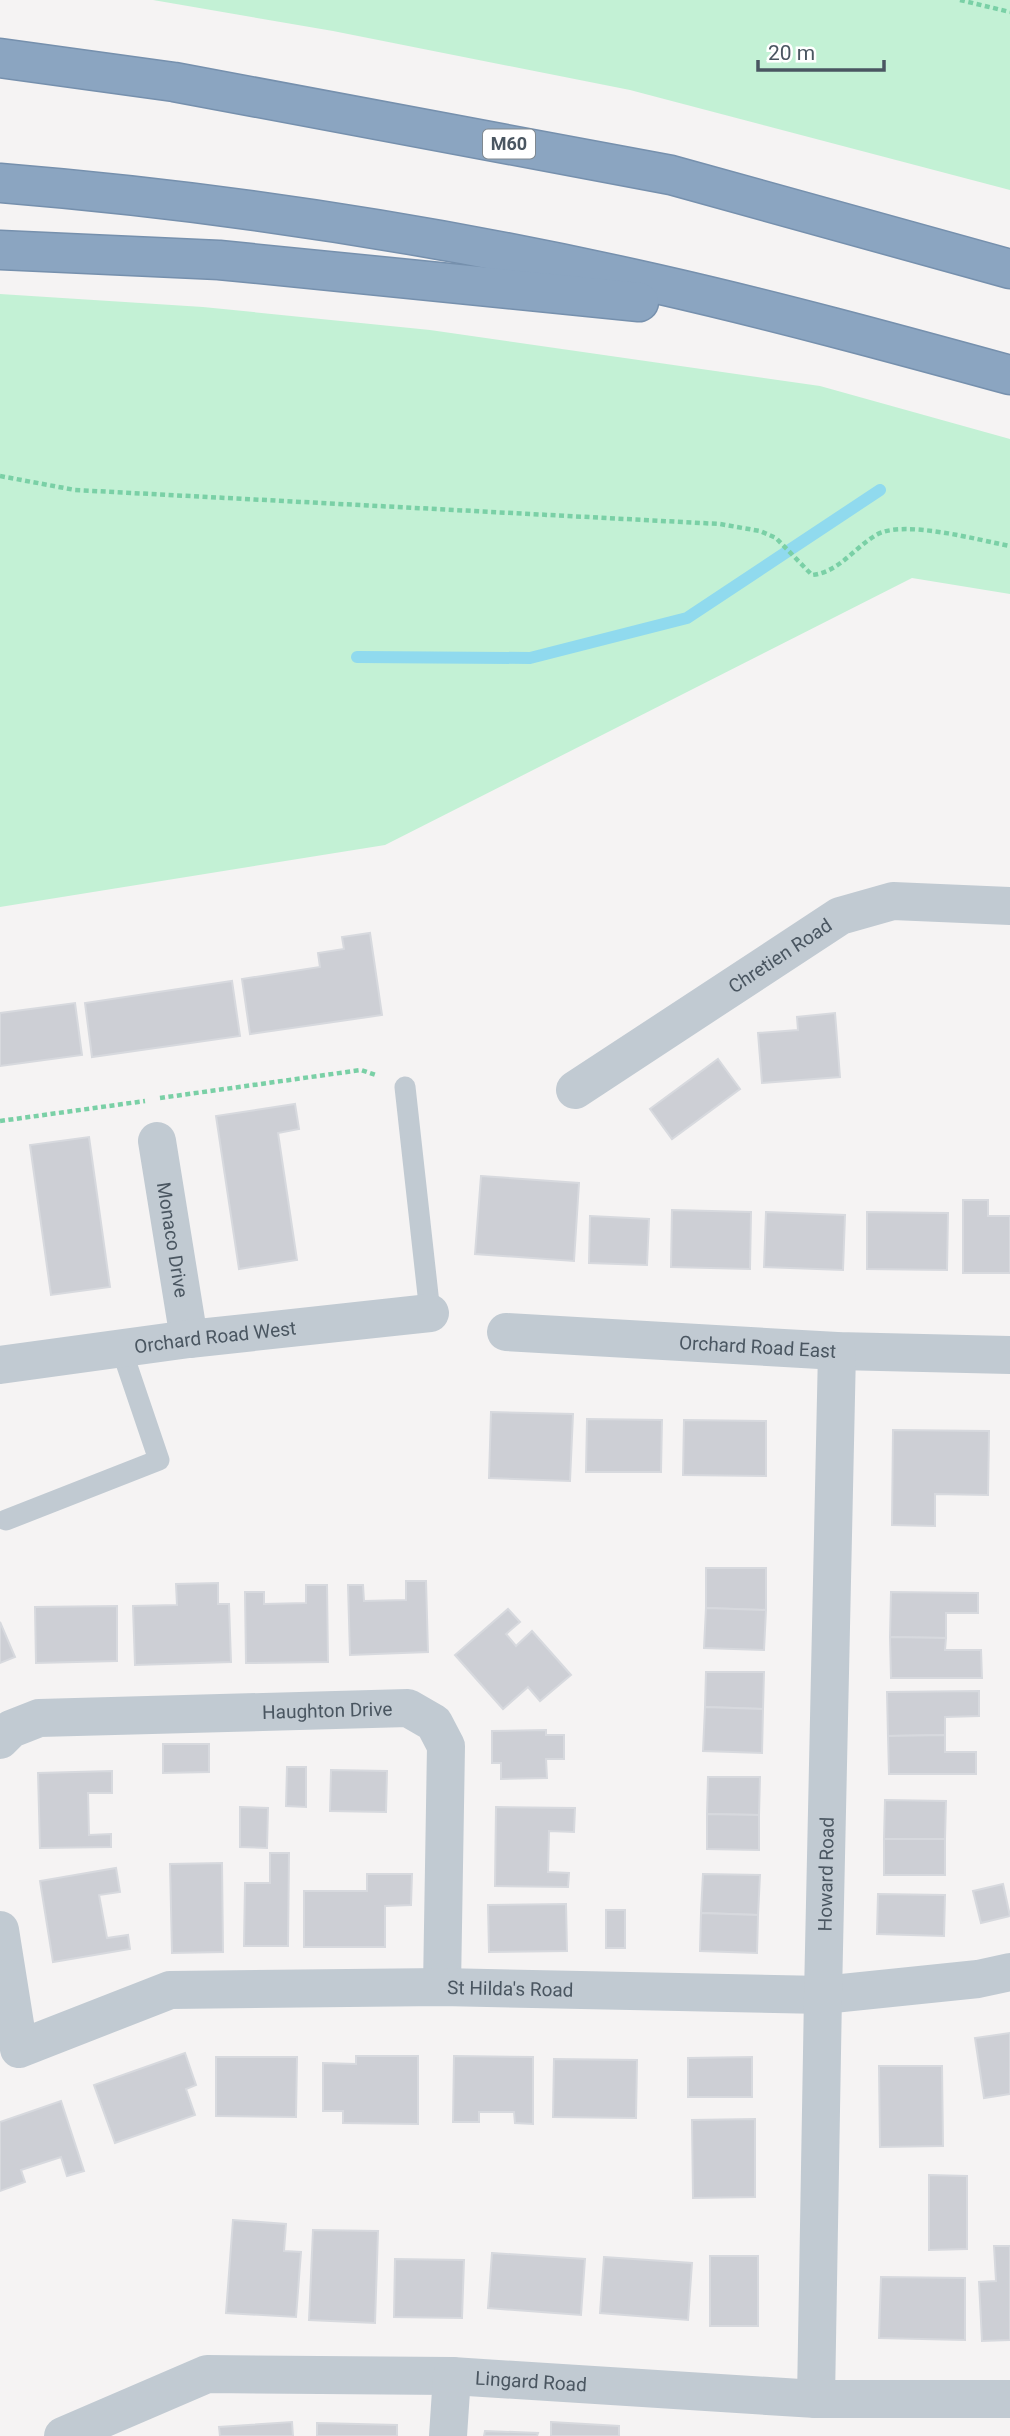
<svg xmlns="http://www.w3.org/2000/svg" width="1010" height="2436" viewBox="0 0 1010 2436" font-family="Roboto,sans-serif">
<style>
.green{fill:#c3f1d5}
.lines{fill:none;stroke-linecap:round;stroke-linejoin:round}
.stream{stroke:#90daee;stroke-width:12}
.building{fill:#cdcfd5;stroke:#d7d9de;stroke-width:2}
.highway-casing{stroke:#7690ad;stroke-width:41}
.path{stroke:#7ad0a6;stroke-width:4.5;stroke-dasharray:5 3.5;stroke-linecap:butt}
.lane{stroke:#c1cad2;stroke-width:21}
.street{stroke:#c1cad2;stroke-width:38}
.highway{stroke:#8ba5c1;stroke-width:38}
.labels{text-anchor:middle;stroke-width:6;stroke-linejoin:round;paint-order:stroke}
.shield{fill:#fff;stroke:#808990;stroke-width:2}
.shield-label{font-size:18px;font-weight:bold;fill:#4a5661}
.street-label{font-size:19px;fill:#4a5661;stroke:#fff}
</style>
<rect width="100%" height="100%" fill="#f5f3f3"/>
<!-- green -->
<g class="green">
<polygon points="153,0 1010,0 1010,190 630,90 333,31"/>
<polygon points="0,294 203,307 430,330 820,386 1010,439 1010,594 912,578 385,845 0,907"/>
</g>
<g class="lines">
<!-- stream -->
<polyline class="stream" points="357,657 530,658 687,618 880,490"/>
</g>
<!-- building -->
<g class="building">
<polygon points="370,933 382,1015 250,1034 242,979 320,967 318,953 344,949 342,937"/>
<polygon points="232,981 240,1036 92,1057 85,1003"/>
<polygon points="75,1003 82,1055 0,1066 0,1013"/>
<polygon points="835,1013 840,1077 762,1083 758,1033 798,1030 797,1017"/>
<polygon points="718,1059 740,1089 672,1139 650,1109"/>
<polygon points="295,1104 299,1129 278,1133 297,1260 239,1269 216,1116"/>
<polygon points="89,1137 110,1287 51,1295 30,1145"/>
<polygon points="481,1176 579,1183 574,1261 475,1254"/>
<polygon points="963,1200 988,1200 988,1216 1010,1216 1010,1273 963,1273"/>
<polygon points="672,1210 751,1212 750,1269 671,1267"/>
<polygon points="766,1212 845,1215 843,1270 764,1267"/>
<polygon points="867,1212 948,1213 947,1270 867,1269"/>
<polygon points="590,1216 649,1219 647,1265 589,1263"/>
<polygon points="491,1412 573,1414 570,1481 489,1478"/>
<polygon points="587,1419 662,1420 661,1472 586,1472"/>
<polygon points="684,1420 766,1421 766,1476 683,1475"/>
<polygon points="893,1430 989,1431 988,1495 935,1494 935,1526 892,1525"/>
<polygon points="706,1568 766,1568 766,1610 706,1608"/>
<polygon points="406,1581 426,1581 428,1652 350,1655 348,1585 363,1585 364,1601 406,1600"/>
<polygon points="218,1583 218,1604 229,1604 231,1662 135,1665 133,1606 177,1605 176,1584"/>
<polygon points="306,1585 327,1585 328,1662 246,1663 245,1592 264,1592 264,1604 306,1603"/>
<polygon points="891,1592 978,1593 978,1613 946,1613 946,1638 890,1637"/>
<polygon points="117,1606 117,1661 36,1663 35,1607"/>
<polygon points="706,1608 766,1610 764,1650 704,1648"/>
<polygon points="508,1609 520,1622 506,1634 516,1646 532,1631 571,1675 540,1701 528,1687 503,1709 455,1655"/>
<polygon points="0,1622 15,1657 0,1663"/>
<polygon points="890,1637 946,1638 945,1650 981,1650 982,1678 891,1678"/>
<polygon points="706,1672 764,1672 763,1709 705,1707"/>
<polygon points="979,1691 979,1716 945,1717 945,1735 888,1736 887,1692"/>
<polygon points="705,1707 763,1709 762,1753 703,1751"/>
<polygon points="546,1730 546,1735 564,1735 564,1759 546,1759 547,1778 501,1779 501,1763 492,1763 492,1731"/>
<polygon points="945,1735 945,1752 976,1752 976,1774 889,1774 888,1736"/>
<polygon points="163,1744 209,1744 209,1772 163,1773"/>
<polygon points="287,1767 306,1767 306,1807 286,1806"/>
<polygon points="331,1770 387,1771 386,1812 330,1811"/>
<polygon points="112,1771 112,1793 88,1793 89,1835 111,1834 111,1847 40,1848 38,1773"/>
<polygon points="708,1777 760,1777 759,1815 707,1814"/>
<polygon points="885,1800 946,1801 945,1839 884,1839"/>
<polygon points="240,1807 268,1808 267,1848 240,1847"/>
<polygon points="496,1807 575,1808 574,1832 549,1831 548,1872 569,1873 568,1887 495,1886"/>
<polygon points="707,1814 759,1815 759,1850 707,1849"/>
<rect x="884" y="1839" width="61" height="36"/>
<polygon points="270,1853 289,1853 288,1946 244,1946 245,1883 270,1883"/>
<polygon points="222,1863 223,1952 172,1953 170,1864"/>
<polygon points="116,1868 120,1892 99,1895 107,1938 128,1935 130,1949 53,1962 40,1881"/>
<polygon points="367,1874 412,1874 411,1905 385,1906 385,1947 304,1947 304,1891 367,1891"/>
<polygon points="703,1874 760,1875 758,1915 701,1913"/>
<polygon points="1003,1884 1010,1916 981,1923 973,1891"/>
<polygon points="878,1894 945,1895 944,1936 877,1934"/>
<polygon points="566,1904 567,1951 489,1952 488,1905"/>
<rect x="606" y="1910" width="19" height="38"/>
<polygon points="701,1913 758,1915 757,1953 700,1951"/>
<polygon points="1010,2033 1010,2094 984,2098 975,2038"/>
<polygon points="185,2053 196,2085 186,2089 195,2115 115,2143 94,2085"/>
<polygon points="356,2056 418,2056 418,2124 343,2123 343,2111 323,2111 323,2063 356,2064"/>
<polygon points="454,2056 533,2057 533,2124 515,2123 514,2112 479,2112 479,2122 453,2122"/>
<polygon points="216,2057 297,2057 296,2117 216,2116"/>
<polygon points="752,2057 752,2097 688,2097 688,2058"/>
<polygon points="554,2059 637,2060 636,2118 553,2117"/>
<polygon points="879,2066 942,2066 943,2146 880,2147"/>
<polygon points="61,2101 84,2171 67,2176 61,2157 21,2170 25,2182 0,2191 0,2122"/>
<polygon points="755,2119 755,2197 693,2198 692,2120"/>
<polygon points="929,2175 967,2176 967,2249 929,2250"/>
<polygon points="233,2220 286,2224 284,2251 301,2252 296,2317 226,2313"/>
<polygon points="313,2230 378,2231 375,2323 309,2320"/>
<polygon points="994,2246 1010,2246 1010,2340 982,2341 979,2282 996,2281"/>
<polygon points="492,2253 585,2259 581,2315 488,2308"/>
<rect x="710" y="2256" width="48" height="70"/>
<polygon points="604,2257 692,2263 688,2320 600,2313"/>
<polygon points="395,2259 464,2260 462,2318 394,2317"/>
<polygon points="881,2277 965,2278 965,2340 879,2338"/>
<polygon points="292,2422 293,2436 220,2436 219,2427"/>
<polygon points="551,2422 619,2426 619,2436 551,2436"/>
<polygon points="317,2423 397,2425 397,2436 317,2436"/>
<polygon points="485,2431 538,2433 537,2436 484,2436"/>
</g>
<g class="lines">
<defs>
<g id="highway">
<polyline points="0,58 174,82 671,175 1010,269"/>
<path d="M0,183C221,201 441,235 657,284C776,311 893,343 1010,375"/>
<polyline points="0,250 219,260 639,302"/>
</g>
</defs>
<!-- highway casing -->
<use href="#highway" class="highway-casing"/>
<!-- path -->
<g class="path">
<polyline points="960,0 1010,12"/>
<path d="M0,476L75,490L720,524L760,531L776,538L812,575C839,572 853,549 876,535C903,519 978,540 1010,546"/>
<polyline points="160,1098 361,1070 376,1075"/>
<polyline points="0,1121 145,1101"/>
</g>
<!-- lane -->
<g class="lane">
<polyline points="405,1087 430,1313"/>
<polyline points="6,1520 159,1460 121,1348"/>
</g>
<!-- street -->
<g class="street">
<path id="s1" d="M575,1090L840,916L893,901L1010,906"/>
<path id="s2" d="M157,1141L189,1339"/>
<path id="s3" d="M506,1332L837,1351L1010,1355"/>
<path id="s4" d="M0,1365L189,1339L430,1313"/>
<path id="s5" d="M0,1740L11,1729L39,1718L408,1708L434,1723L446,1746L442,1987"/>
<path id="s6" d="M0,1930L19,2049L170,1990L442,1987L823,1995L978,1979L1010,1972"/>
<path id="s7" d="M816,2399L823,1995L837,1351"/>
<path id="s8" d="M63,2436L207,2374L452,2376L816,2399H1010"/>
<polyline points="448,2436 452,2376"/>
</g>
<!-- highway -->
<use href="#highway" class="highway"/>
</g>
<g class="labels">
<!-- shield labels -->
<rect class="shield" x="483" y="129.5" width="52" height="29" rx="5"/>
<g class="shield-label">
<text x="509" y="150">M60</text>
</g>
<!-- street labels -->
<g class="street-label">
<text dy="7" stroke="none"><textPath href="#s1" startOffset="245">Chretien Road</textPath></text>
<text dy="7" stroke="none"><textPath href="#s2" startOffset="100">Monaco Drive</textPath></text>
<text dy="7" stroke="none"><textPath href="#s4" startOffset="217">Orchard Road West</textPath></text>
<text dy="7" stroke="none"><textPath href="#s3" startOffset="252">Orchard Road East</textPath></text>
<text dy="7" stroke="none"><textPath href="#s5" startOffset="334">Haughton Drive</textPath></text>
<text dy="7" stroke="none"><textPath href="#s7" startOffset="525">Howard Road</textPath></text>
<text dy="7" stroke="none"><textPath href="#s6" startOffset="623">St Hilda's Road</textPath></text>
<text dy="7" stroke="none"><textPath href="#s8" startOffset="481">Lingard Road</textPath></text>
</g>
</g>
<!-- scale -->
<path d="M758 60v10h126v-10" fill="none" stroke="#4a5661" stroke-width="3.5"/>
<text x="768" y="60" font-size="21" fill="#4a5661" stroke="#ffffff" stroke-width="5" paint-order="stroke">20 m</text>
</svg>
